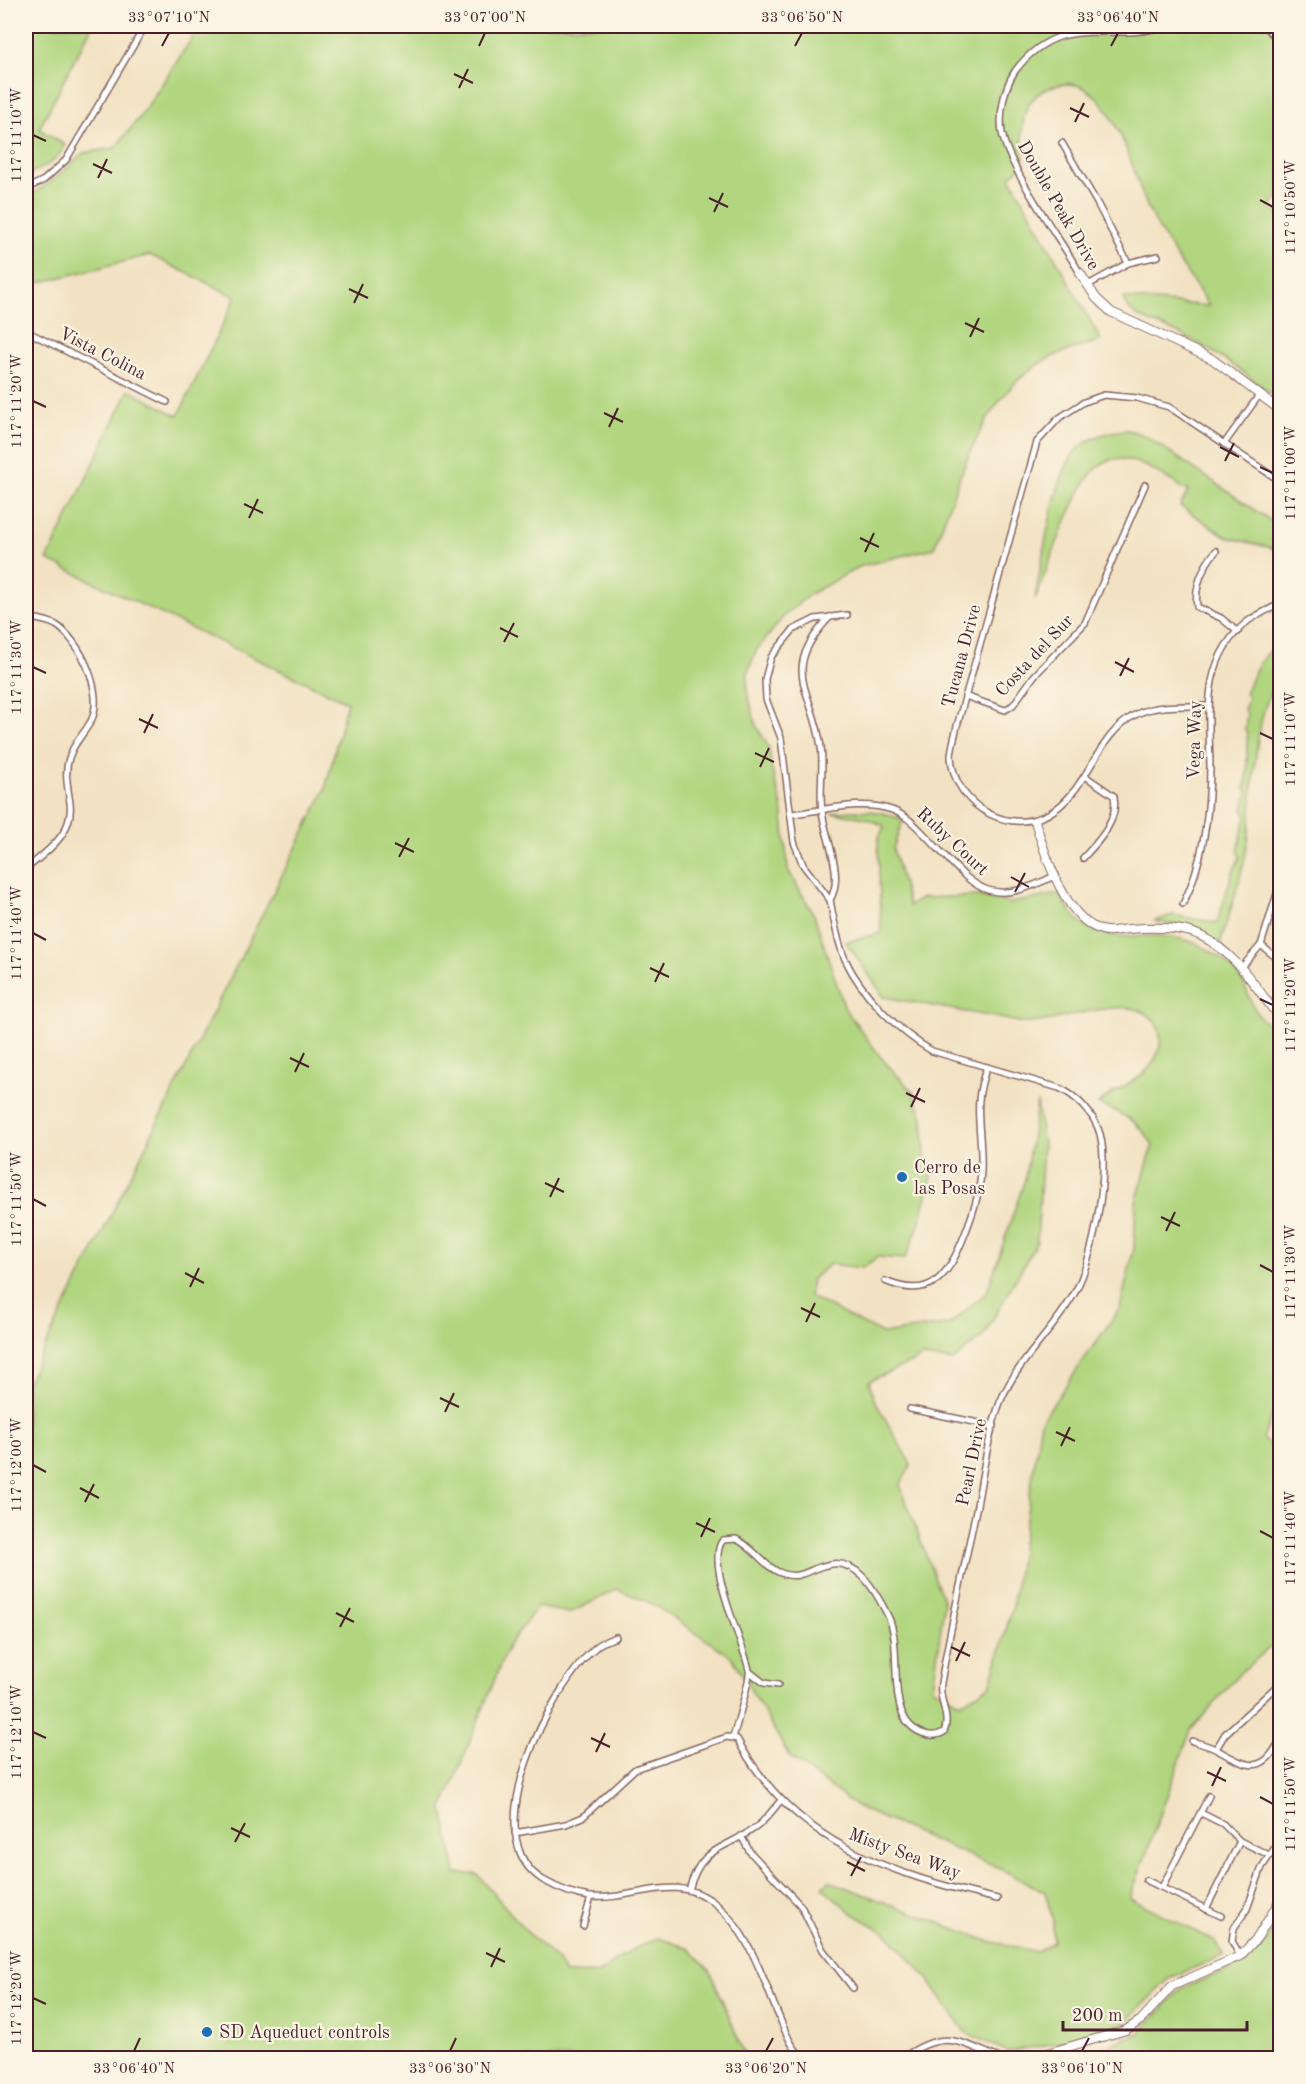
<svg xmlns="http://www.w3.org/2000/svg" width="1306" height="2084" viewBox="0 0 1306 2084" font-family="'Old Standard TT',serif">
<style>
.green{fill:#b1d67f;stroke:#7e7a55;stroke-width:1.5}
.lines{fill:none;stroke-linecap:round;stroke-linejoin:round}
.street-casing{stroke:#856360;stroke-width:8}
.secondary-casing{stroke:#856360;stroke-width:10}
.street{stroke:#fff;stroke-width:5}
.secondary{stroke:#fff;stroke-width:8}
.ticks{fill:none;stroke:#4a1f2b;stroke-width:2}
.poi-dot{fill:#1f6fb2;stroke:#fcf5e5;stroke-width:2}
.labels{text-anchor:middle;stroke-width:4.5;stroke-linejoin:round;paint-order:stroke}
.street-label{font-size:18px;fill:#4a1f2b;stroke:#fcf5e5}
.poi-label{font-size:18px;fill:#4a1f2b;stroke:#fcf5e5;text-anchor:start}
.neatline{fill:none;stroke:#4a1f2b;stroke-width:2}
.ticks-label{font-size:15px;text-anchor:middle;fill:#4a1f2b}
</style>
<rect width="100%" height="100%" fill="#fcf5e5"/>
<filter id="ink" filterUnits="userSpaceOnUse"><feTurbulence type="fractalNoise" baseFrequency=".0167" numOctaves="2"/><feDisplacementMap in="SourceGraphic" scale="12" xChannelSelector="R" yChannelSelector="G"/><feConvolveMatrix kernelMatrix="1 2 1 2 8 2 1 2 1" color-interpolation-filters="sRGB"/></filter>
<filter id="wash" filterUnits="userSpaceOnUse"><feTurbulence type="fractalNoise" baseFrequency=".008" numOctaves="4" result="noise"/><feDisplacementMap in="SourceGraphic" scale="24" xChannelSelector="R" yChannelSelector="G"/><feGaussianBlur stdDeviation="1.35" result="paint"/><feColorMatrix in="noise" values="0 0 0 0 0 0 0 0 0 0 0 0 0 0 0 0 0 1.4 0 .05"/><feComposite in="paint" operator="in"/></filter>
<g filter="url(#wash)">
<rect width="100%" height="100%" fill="#f2e2c3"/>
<!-- green -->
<g class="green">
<path d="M26,26H92L39,129L65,145C57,163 43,168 26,175Z"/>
<path d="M200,26H1280V197L1271,204L1280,218V400C1246,374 1211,347 1171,330C1152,322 1130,319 1123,298L1209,306C1189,275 1164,242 1148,208C1130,169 1109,52 1041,92C1017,107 1022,140 1024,164L1010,177L1101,340C1082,347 1057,352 1040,363C978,402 959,483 934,548L861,566L810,594L784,616L756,651L748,672L747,691L756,725L769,748L771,767L782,806L788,870L814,915L845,1009L883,1060L913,1092L923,1118L925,1159L932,1176L919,1225L905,1259L877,1257L863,1268L830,1264L812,1279L809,1296L882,1334L950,1324L987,1292L1025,1179L1037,1102L1043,1145L1037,1242L984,1335L953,1361L923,1357L869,1381L874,1399L911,1465L900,1485L944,1603L933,1688L961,1703L990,1686L1012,1609L1041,1421L1120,1308L1134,1248L1136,1202L1153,1145C1137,1119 1125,1115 1098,1104C1114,1089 1138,1082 1149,1068C1159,1056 1163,1044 1159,1030C1143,984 1063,1023 1028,1023C1014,1022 998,1017 983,1015C950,1009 917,1003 884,997L846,942L881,933L878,840L884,826L866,818L831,813C861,810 876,808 903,820L893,849L909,906L922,898L977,896L1011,903L1059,894C1097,964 1139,920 1197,944C1211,950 1232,965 1240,978C1254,1000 1251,1020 1280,1030V1392L1263,1439L1280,1455L1278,1495L1280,1501V1642L1274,1644L1240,1673L1191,1730L1130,1898L1214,1941L1225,1955L1170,1978L1123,2024L1066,2041L1008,2052L965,2032L929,1980L888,1934L852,1913L822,1887L829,1881L985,1940L1037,1952L1053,1942V1921L1045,1892L1007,1872L857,1807L790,1757L732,1657L651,1603L617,1589L570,1613L537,1607L508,1646L443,1808L456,1874H477L526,1931L558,1961L565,1974L599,1973L633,1949L658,1938L688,1948L710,1970L746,2058H26V1384L325,790L347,702L47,560L129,390L178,416L236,297L150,255L26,286V198L55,179L83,153L115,148L143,113Z"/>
<path d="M1128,430L1146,436L1280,527V550L1227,537L1180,506L1188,491C1168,480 1141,458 1117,459C1108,459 1099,465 1093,472C1071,497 1049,566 1035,599C1042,563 1053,478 1075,452C1089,436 1108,432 1128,430Z"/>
<path d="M1280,645V680C1252,705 1254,802 1248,841C1243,875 1230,910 1220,944L1190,928L1154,921L1173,915L1217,923L1233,871L1240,857L1238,851L1246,815L1243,810L1248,793L1245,788C1250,769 1245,752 1248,732L1245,730L1247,714L1244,711L1248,697L1245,693C1254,674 1259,655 1280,645Z"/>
<polygon points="1280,1914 1280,2058 1073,2058 1138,2034 1182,1988 1249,1962 1267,1940"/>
</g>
</g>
<g filter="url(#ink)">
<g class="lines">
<defs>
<g id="street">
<polyline points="1264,26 1280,41"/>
<polyline points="1062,143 1097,203 1128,263"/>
<polyline points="26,189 44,180 66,160 145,26"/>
<path d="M1080,273C1060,239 1009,169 1002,133C999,113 1004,88 1015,71C1027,55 1043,42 1062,36C1095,27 1131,38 1162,26"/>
<polyline points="1088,285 1128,263 1158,256"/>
<polyline points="26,331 167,402"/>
<polyline points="1224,444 1260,394"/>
<path d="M1216,551C1203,566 1194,587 1197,607L1221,618L1238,632"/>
<path d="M26,617C36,619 47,620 56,625C80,640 104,692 92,719C86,732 73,743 69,758C64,773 68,788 70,803C74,834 46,852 26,869"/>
<polyline points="965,696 1005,710 1013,705 1034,676 1085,623 1145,485"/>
<path d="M1207,706C1185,706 1155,704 1135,715C1098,734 1089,785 1056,809C1015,840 954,808 951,757C951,748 955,736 957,726L1037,442L1059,418L1084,402L1104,395L1137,398L1169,407L1280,481"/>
<path d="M791,814C823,811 861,799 892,810C906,815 915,825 925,835C974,885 984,912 1056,875"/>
<path d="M1083,858C1098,842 1119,821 1114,796L1085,776"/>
<polyline points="830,900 803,865 794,842 781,738 766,699 765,679 771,657 793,630 815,619 847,615"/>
<path d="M1183,904C1203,864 1210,811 1210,765C1209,712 1201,659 1248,621C1258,614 1270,609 1280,604"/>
<polyline points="1261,945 1280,961"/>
<polyline points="1241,968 1261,945 1280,884"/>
<path d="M885,1281C932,1301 949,1275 965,1234C973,1213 980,1193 981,1171C983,1131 971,1107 987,1067"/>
<polyline points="910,1409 994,1426"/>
<path d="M616,1637C609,1640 601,1642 596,1647C551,1686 473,1838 543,1880C557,1888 574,1895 590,1897C636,1901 675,1870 717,1905C748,1932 762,1975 777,2012C784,2027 790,2048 804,2058"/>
<polyline points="750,1672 764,1683 778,1685"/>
<path d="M733,1738C736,1726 751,1679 749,1670C744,1644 704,1561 723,1540L736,1539C754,1547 765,1569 784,1574C800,1579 808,1570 823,1566C856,1554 875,1590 888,1616C905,1649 882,1718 922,1733C929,1736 937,1736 944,1732C951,1716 938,1700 941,1683C951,1623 965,1565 977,1505C983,1474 987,1441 997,1411C1011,1366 1052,1334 1074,1294C1093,1260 1110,1173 1100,1134C1095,1115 1077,1096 1059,1088L932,1051C899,1032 861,994 845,959C837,941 834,920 830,900C845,875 825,838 822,811C819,790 824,768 821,747C813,689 778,671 830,617"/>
<path d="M1192,1741C1201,1744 1211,1746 1219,1751C1248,1767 1263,1775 1280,1740"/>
<polyline points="1216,1749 1225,1734 1280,1683"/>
<polyline points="1201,1813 1223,1824 1240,1841 1269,1855"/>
<path d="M515,1833L566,1824L583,1817L635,1769L727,1737L737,1739C793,1843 888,1873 997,1899"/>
<polyline points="741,1836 750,1852 801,1906 823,1950 853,1988"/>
<polyline points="1146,1880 1221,1916"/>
<polyline points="1162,1887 1209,1796"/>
<path d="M689,1890C701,1846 722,1851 755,1828C766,1820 773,1810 781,1800"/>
<polyline points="1206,1909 1240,1841"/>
<polyline points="583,1926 591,1897"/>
<polyline points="1240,1956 1232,1941 1234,1928 1247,1909 1262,1867 1280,1840"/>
<path d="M902,2058C944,2029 956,2040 999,2058"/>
<polyline points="1023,2058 1034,2057"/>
</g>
<g id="secondary">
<polyline points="1080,273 1096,298 1111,312 1212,359 1280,410"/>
<path d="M1035,821C1045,855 1067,925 1106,931C1113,932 1122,929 1129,929C1152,927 1180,926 1201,936C1232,951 1252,981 1272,1008L1280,1013"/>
<polyline points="1034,2057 1126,2030 1141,2020 1172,1986 1240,1956 1257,1938 1280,1900"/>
</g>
</defs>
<!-- street casing -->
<use href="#street" class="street-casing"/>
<!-- secondary casing -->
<use href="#secondary" class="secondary-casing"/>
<!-- street -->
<use href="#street" class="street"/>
<!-- secondary -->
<use href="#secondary" class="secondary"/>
</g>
</g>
<!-- ticks -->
<path class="ticks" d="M162,46L169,33M479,46L485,33M795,46L802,33M1111,46L1118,33M454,74L473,83M459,88L468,69M1070,108L1089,117M1075,122L1084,103M33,135L46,141M93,164L112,173M98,178L107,159M709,198L728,207M1260,200L1273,207M714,212L723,193M349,289L368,298M354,303L363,284M965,323L984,332M970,337L979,318M33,401L46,407M604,413L623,422M609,427L618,408M1220,447L1239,457M1225,461L1234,443M1260,467L1273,473M244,504L263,513M249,518L258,499M860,538L879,547M865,552L874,533M500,628L518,637M504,642L514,623M1115,662L1134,672M33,667L46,673M1120,676L1129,658M139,719L158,728M144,733L153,714M1260,733L1273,739M755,753L774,762M760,767L769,748M395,843L414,852M399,857L409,838M1011,877L1029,887M1015,892L1025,873M33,933L46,940M650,968L669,977M655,982L664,963M1260,999L1273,1005M290,1058L309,1067M295,1072L304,1053M906,1093L925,1102M911,1107L920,1088M545,1183L564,1192M550,1197L559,1178M33,1199L46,1206M1161,1217L1180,1226M1166,1231L1175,1212M1260,1265L1273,1272M185,1273L204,1283M190,1287L199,1268M801,1308L820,1317M806,1322L815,1303M440,1398L459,1407M445,1412L454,1393M1056,1432L1075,1441M1061,1446L1070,1427M33,1465L46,1472M80,1488L99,1498M85,1502L94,1484M696,1523L715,1532M1260,1531L1273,1538M701,1537L710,1518M336,1613L354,1622M340,1627L350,1608M951,1647L970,1656M956,1661L965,1642M33,1732L46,1738M591,1738L610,1747M596,1752L605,1733M1207,1772L1226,1781M1212,1786L1221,1767M1260,1797L1273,1804M231,1828L250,1837M235,1842L245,1823M847,1862L865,1871M851,1876L861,1857M486,1953L505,1962M491,1967L500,1948M33,1998L46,2004M134,2051L140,2038M450,2051L456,2038M766,2051L773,2038M1082,2051L1089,2038"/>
<!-- markers -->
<g class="poi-dot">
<circle cx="902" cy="1177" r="6"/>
<circle cx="207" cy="2032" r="6"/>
</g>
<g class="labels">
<!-- street labels -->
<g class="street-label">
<text transform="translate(1059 205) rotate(60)" y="6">Double Peak Drive</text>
<text transform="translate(103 353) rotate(27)" y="6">Vista Colina</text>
<text transform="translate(1034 655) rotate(-47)" y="6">Costa del Sur</text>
<text transform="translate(961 656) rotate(-75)" y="6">Tucana Drive</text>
<text transform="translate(1194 740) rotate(-89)" y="6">Vega Way</text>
<text transform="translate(953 841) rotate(43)" y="6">Ruby Court</text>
<text transform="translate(971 1462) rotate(-78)" y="6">Pearl Drive</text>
<text transform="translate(905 1853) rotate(20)" y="6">Misty Sea Way</text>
</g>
<!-- poi labels -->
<g class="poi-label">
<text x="914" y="1173">Cerro de<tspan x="914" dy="21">las Posas</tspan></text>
<text x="219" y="2038">SD Aqueduct controls</text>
</g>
</g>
<!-- margin -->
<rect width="1306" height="2084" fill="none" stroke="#fcf5e5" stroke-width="66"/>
<!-- scale -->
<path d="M1063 2021v9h184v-9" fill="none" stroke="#4a1f2b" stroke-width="3"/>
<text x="1072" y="2021" font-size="18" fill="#4a1f2b" stroke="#fcf5e5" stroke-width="4.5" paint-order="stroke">200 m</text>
<rect x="33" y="33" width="1240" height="2018" class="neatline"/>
<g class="ticks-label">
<text x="169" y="22">33°07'10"N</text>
<text x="485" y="22">33°07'00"N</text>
<text x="802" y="22">33°06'50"N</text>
<text x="1118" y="22">33°06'40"N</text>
<text transform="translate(16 135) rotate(-90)" y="5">117°11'10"W</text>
<text transform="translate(1290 207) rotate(-90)" y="5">117°10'50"W</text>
<text transform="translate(16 401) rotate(-90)" y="5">117°11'20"W</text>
<text transform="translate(1290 473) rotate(-90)" y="5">117°11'00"W</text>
<text transform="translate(16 667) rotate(-90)" y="5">117°11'30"W</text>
<text transform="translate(1290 739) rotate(-90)" y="5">117°11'10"W</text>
<text transform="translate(16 933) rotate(-90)" y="5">117°11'40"W</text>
<text transform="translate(1290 1005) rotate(-90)" y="5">117°11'20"W</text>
<text transform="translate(16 1199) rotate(-90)" y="5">117°11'50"W</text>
<text transform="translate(1290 1272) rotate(-90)" y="5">117°11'30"W</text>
<text transform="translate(16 1465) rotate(-90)" y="5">117°12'00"W</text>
<text transform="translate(1290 1538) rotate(-90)" y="5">117°11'40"W</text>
<text transform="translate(16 1732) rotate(-90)" y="5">117°12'10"W</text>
<text transform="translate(1290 1804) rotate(-90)" y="5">117°11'50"W</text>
<text transform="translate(16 1998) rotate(-90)" y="5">117°12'20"W</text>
<text x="134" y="2073">33°06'40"N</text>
<text x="450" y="2073">33°06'30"N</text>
<text x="766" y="2073">33°06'20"N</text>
<text x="1082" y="2073">33°06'10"N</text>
</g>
</svg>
